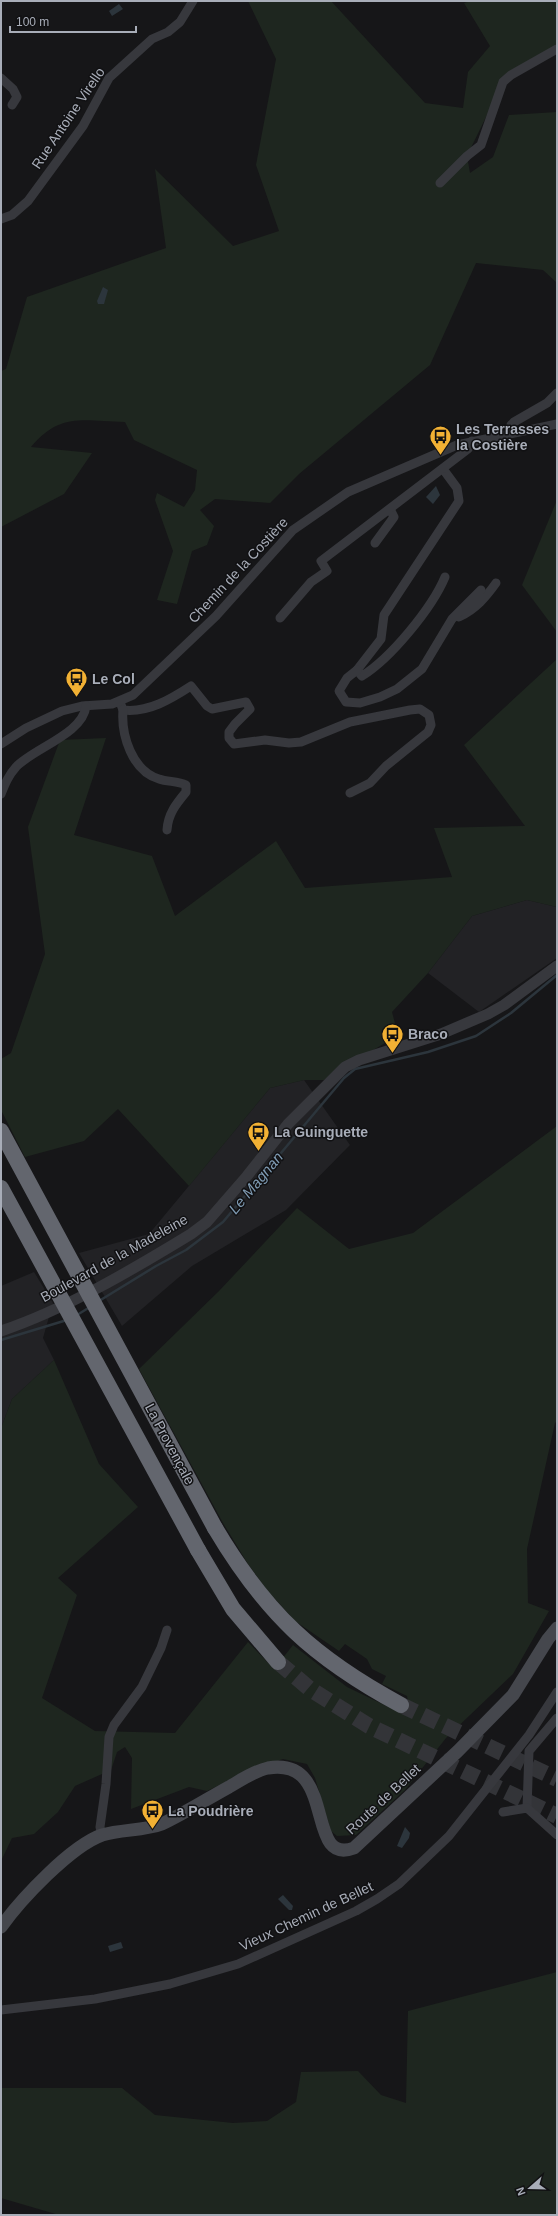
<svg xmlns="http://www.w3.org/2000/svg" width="558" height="2216" viewBox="0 0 558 2216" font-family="Arial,sans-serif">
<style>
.built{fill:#222225}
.green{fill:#1e261f}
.water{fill:#2c353c}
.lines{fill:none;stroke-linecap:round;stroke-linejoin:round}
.stream{stroke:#2c353c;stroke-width:2.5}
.motorway-tunnel{stroke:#333438;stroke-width:16;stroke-dasharray:16 8;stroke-linecap:butt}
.minor{stroke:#37383d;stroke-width:9}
.tertiary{stroke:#37383d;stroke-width:11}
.secondary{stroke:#45474d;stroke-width:13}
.motorway{stroke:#63666e;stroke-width:16}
.motorway-bridge{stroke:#63666e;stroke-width:16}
.labels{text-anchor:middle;stroke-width:3;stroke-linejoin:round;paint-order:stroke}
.street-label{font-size:14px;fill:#a8adb8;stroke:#111113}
.poi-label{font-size:14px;font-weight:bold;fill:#a8adb8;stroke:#111113;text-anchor:start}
.water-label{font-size:15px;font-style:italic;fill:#7f9bb3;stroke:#111113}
</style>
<rect width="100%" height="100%" fill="#161618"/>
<!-- built -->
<g class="built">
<polygon points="527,900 557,907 557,958 479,1012 428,973 472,916"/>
<polygon points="304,1080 350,1145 286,1210 192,1266 122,1326 79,1253 149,1234 270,1088"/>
<polygon points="34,1272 53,1303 43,1338 54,1360 12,1399 1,1428 1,1286"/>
</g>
<!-- green -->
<g class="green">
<path d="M248,1H331L425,103L463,108L468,72L490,46L464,3L471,1H557V49L503,82L467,156L470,173L493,157L509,115L557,112V283L543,270L476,263L430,365L299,474L270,503L215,499L200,510L214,526L207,545L192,551L177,604L157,600L173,551L155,500L157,493L184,507L195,490L197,470L134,440L125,422C83,421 60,412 31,447L92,453L64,494L1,527V371L6,369L27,297L166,248L155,169L233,246L279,231L256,165L276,59Z"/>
<polygon points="557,500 557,632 522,585"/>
<polygon points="557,659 557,907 527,900 472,916 428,973 392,1012 398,1035 324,1080 304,1080 270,1088 189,1186 118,1109 84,1141 25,1157 1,1110 1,1059 11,1053 45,954 28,827 60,740 106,738 74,835 152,856 175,916 276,841 305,888 452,877 434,828 525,826 464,745"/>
<polygon points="557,1126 557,1421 555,1423 527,1549 528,1603 549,1611 513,1674 446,1738 405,1790 356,1835 337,1836 331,1831 315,1778 307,1764 283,1759 255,1768 207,1791 189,1787 131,1809 132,1758 125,1747 117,1752 111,1770 75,1786 58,1812 34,1834 12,1838 1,1861 1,1428 12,1399 54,1360 99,1464 138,1507 58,1578 77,1595 42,1698 95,1731 175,1733 248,1642 274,1669 293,1645 347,1687 399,1712 408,1702 407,1696 382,1684 386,1676 372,1669 367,1659 345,1644 339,1651 295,1621 266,1589 248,1564 223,1523 139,1369 219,1291 297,1208 349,1249 413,1233"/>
<polygon points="557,1972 557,2215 59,2215 1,2198 1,2088 122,2088 155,2115 233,2123 267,2121 296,2102 301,2072 358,2071 381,2095 406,2103 408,2011"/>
</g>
<!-- water -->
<g class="water">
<polygon points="119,4 123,9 112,16 109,11"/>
<polygon points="103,287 108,290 104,304 98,304 97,301"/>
<polygon points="436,486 440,495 433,504 426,497"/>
<polygon points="405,1827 410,1833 409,1838 402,1848 397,1846"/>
<polygon points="283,1895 293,1906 292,1910 289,1910 278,1899"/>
<polygon points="121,1942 123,1948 110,1952 108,1946"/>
</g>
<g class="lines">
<!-- stream -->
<g class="stream">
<polyline points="99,1301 156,1266 186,1250 223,1222 344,1078 355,1069 428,1052 476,1036 511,1013 557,975"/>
<polyline points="77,1315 90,1307"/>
<polyline points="1,1340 67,1320"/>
</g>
<!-- motorway-tunnel -->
<g class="motorway-tunnel">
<polyline points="278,1662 310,1689 369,1726 557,1816"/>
<polyline points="401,1705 557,1779"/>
</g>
<!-- minor -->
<g class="minor">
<polyline points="1,78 13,89 17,97 12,105"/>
<polyline points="440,183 467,156 481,145 503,82 511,75 557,49"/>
<polyline points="1,219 12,215 28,201 83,126 109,78 152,39 168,32 180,22 193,1"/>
<polyline points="511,433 511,425 514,422 547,403 557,393"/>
<path d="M443,469L457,488L459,501L384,615L381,639L357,670L362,676C391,658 432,608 445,577"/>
<polyline points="375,543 394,517 390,509"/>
<path d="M459,617C476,609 486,597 496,583"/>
<polyline points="280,618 311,582 327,571 321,561 468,449 472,441"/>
<polyline points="357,670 347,678 339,691 346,702 360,703 380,697 397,689 422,669 452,619 481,590"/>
<path d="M120,702L123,710C148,713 171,699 191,686L207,706L212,709L246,702L250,709L235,724L229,732V738L234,744L265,740L289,743L301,742L350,722L410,710L420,709L429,715L431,725L428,732L386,766L370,783L350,793"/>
<path d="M123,710C121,735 132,771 159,779C168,782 178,781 186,785V792C176,804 168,814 167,830"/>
<polyline points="1,744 26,728 62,711 82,706 112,704 133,695 216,616 293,530 348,492 457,445 557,424"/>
<path d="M1,794C5,784 8,776 16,767C34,748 83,734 86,706"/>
<polyline points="527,1808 529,1751 557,1718"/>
<polyline points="503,1812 527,1808 557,1835"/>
<polyline points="102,1836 100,1827 106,1784 109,1737 114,1725 142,1687 161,1648 167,1630"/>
<polyline points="1,2010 95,1999 170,1984 238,1964 356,1911 377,1899 399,1884 449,1836 529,1735 557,1692"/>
</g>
<!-- tertiary -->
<path class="tertiary" d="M1,1331C66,1309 132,1270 191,1234L207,1222L247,1176L288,1124L345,1067L359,1060L441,1034L488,1014L504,1005L557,966"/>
<!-- secondary -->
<path class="secondary" d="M1,1927C21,1899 71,1846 102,1835C122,1829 143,1831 162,1824C185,1813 207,1799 229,1787C241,1780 254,1771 268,1768C338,1756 304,1867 354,1848L458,1751L513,1695L548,1639L557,1628"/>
<!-- motorway -->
<g class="motorway">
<path d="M215,1528C266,1614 314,1658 401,1705"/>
<polyline points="198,1550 233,1609 278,1662"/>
</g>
<!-- motorway-bridge -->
<g class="motorway-bridge">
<polyline points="1,1131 215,1528"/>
<polyline points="1,1188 198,1550"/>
</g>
</g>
<!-- icons -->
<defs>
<symbol id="bus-pin" viewBox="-11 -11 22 30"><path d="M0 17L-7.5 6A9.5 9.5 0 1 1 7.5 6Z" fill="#f2b134" stroke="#111113"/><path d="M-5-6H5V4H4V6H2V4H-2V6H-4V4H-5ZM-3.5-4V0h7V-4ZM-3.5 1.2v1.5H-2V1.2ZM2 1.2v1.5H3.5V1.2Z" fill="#111"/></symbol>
</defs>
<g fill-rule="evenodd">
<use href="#bus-pin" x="428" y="424" width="25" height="34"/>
<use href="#bus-pin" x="64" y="666" width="25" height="34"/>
<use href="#bus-pin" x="380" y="1022" width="25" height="34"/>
<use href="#bus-pin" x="246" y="1120" width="25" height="34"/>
<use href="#bus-pin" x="140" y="1798" width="25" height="34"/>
</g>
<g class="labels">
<!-- street labels -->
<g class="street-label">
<text transform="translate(68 118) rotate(-56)" y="5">Rue Antoine Virello</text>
<text transform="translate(238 570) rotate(-47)" y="5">Chemin de la Costière</text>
<text transform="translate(114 1258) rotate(-29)" y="5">Boulevard de la Madeleine</text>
<text transform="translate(170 1444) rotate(62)" y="5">La Provençale</text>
<text transform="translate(383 1799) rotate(-43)" y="5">Route de Bellet</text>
<text transform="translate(306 1916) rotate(-25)" y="5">Vieux Chemin de Bellet</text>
</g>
<!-- poi labels -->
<g class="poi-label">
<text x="456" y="434">Les Terrasses<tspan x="456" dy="16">la Costière</tspan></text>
<text x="92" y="684">Le Col</text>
<text x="408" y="1039">Braco</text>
<text x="274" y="1137">La Guinguette</text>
<text x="168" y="1816">La Poudrière</text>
</g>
<!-- water labels -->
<g class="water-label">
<text transform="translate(256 1183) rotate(-50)" y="5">Le Magnan</text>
</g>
</g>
<!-- border -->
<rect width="558" height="2216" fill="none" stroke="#a8adb8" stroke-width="4"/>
<!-- north arrow -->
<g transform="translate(530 2188) rotate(250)" stroke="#111113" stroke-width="3" paint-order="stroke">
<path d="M0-3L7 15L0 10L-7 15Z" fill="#a8adb8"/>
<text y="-6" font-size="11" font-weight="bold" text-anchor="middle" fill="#a8adb8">N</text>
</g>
<!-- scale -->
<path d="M10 26v6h126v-6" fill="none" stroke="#a8adb8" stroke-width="2"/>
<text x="16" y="26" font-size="12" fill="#a8adb8" stroke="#111113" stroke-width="3" paint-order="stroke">100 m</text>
</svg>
